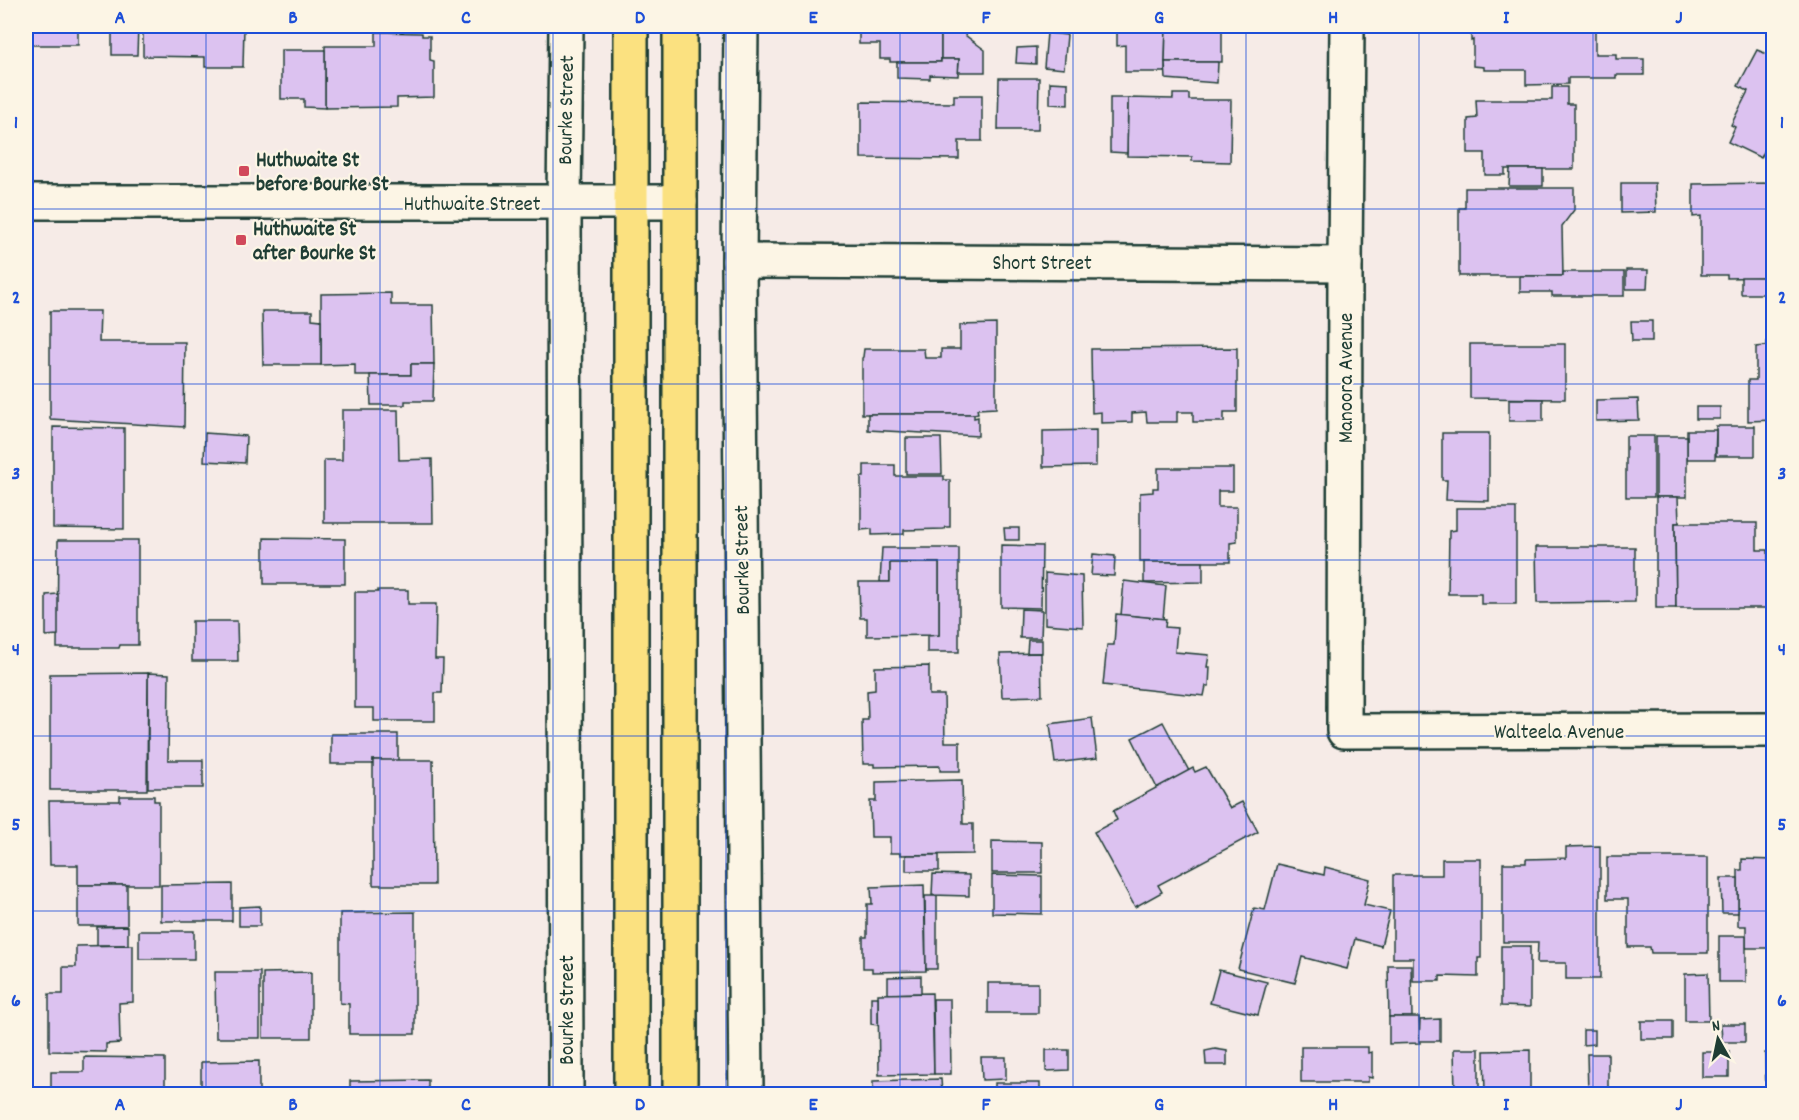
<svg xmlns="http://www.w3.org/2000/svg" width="1799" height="1120" viewBox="0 0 1799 1120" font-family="Dekko,sans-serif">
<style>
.building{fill:#dcc2f0;stroke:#1f3d34;stroke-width:1.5}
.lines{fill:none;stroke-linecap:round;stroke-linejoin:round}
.minor-casing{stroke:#1f3d34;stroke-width:38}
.major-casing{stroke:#1f3d34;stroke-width:38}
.minor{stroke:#fcf5e5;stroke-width:33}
.major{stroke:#fbe180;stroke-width:33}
.grid{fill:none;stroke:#1d4ed8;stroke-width:1.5;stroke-opacity:0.55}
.poi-dot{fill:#d1495b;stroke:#fcf5e5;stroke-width:2}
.labels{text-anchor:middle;stroke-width:4.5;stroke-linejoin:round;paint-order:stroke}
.street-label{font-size:21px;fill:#1f3d34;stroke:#fcf5e5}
.poi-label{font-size:21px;font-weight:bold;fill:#1f3d34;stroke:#fcf5e5;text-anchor:start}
.neatline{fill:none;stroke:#1d4ed8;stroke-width:2}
.grid-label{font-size:20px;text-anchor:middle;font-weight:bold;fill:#1d4ed8}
</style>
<rect width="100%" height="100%" fill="#f6ebe7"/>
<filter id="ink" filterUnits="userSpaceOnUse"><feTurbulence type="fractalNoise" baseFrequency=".0167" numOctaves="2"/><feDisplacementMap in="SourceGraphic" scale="12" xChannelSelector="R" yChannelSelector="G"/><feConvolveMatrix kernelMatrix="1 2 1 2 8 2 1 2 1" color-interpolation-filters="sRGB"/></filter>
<g filter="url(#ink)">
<!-- building -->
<g class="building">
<rect x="31" y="26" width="47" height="19"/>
<polygon points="112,26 138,26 137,55 112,55"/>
<polygon points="143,26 244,26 243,67 205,67 205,57 143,56"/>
<polygon points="859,26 941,26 941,62 890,62 890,59 880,59 880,44 859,44"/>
<polygon points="949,26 965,26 965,35 985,50 985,72 958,72 959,59 941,59 941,30 949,30"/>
<polygon points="1117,26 1166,26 1165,72 1125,72 1125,45 1117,46"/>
<polygon points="1166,26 1222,26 1222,62 1165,62"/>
<polygon points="1471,26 1595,26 1595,54 1616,54 1616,59 1644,59 1644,75 1616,75 1616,78 1568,78 1568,84 1526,85 1526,70 1484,70 1484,67 1473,66 1473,40 1471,41"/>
<polygon points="376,32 422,33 422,36 430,36 430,60 434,61 434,97 397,98 397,107 325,108 325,46 376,46"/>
<polygon points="1047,33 1067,35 1064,69 1044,67"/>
<polygon points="1036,47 1036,64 1016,63 1017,48"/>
<polygon points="1770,48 1774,49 1774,145 1768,143 1761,158 1728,142 1735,127 1731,125 1748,91 1738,86 1757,50 1767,54"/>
<polygon points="281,50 325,50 325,108 304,107 304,99 281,99"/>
<polygon points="941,59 959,59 958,76 930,75 930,79 897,78 897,62 941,62"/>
<polygon points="1165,62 1218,62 1217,83 1166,79"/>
<polygon points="999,78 1039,78 1038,130 998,130"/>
<polygon points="1050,82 1068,83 1068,105 1050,104"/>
<polygon points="1552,87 1567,87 1567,104 1574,104 1574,169 1505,169 1505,175 1485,175 1485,153 1468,153 1468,119 1477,118 1476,100 1552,100"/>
<polygon points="1173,94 1189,94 1189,100 1231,100 1230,162 1192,161 1192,157 1127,156 1128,98 1173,99"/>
<polygon points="954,95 982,95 982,141 959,141 959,159 861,158 861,102 954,103"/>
<polygon points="1110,98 1128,98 1127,153 1110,152"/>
<polygon points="1510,169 1543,169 1543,186 1509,186"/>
<polygon points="1621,183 1655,183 1656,212 1621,213"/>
<polygon points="1774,183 1774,277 1727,278 1727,275 1701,275 1701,216 1693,217 1693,184"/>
<polygon points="1465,188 1574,188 1574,210 1562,226 1563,276 1459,276 1459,208 1465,208"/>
<polygon points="1626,270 1648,270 1647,289 1626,289"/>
<polygon points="1563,272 1624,272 1624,296 1552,296 1552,292 1520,292 1520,276 1563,276"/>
<rect x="1741" y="277" width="33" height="17"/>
<polygon points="391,293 391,305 433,305 434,364 411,364 411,375 355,375 355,364 321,365 321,294"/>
<polygon points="50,311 100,311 99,342 185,342 184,427 50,419"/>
<polygon points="262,311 312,311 312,319 321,320 321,365 263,365"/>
<polygon points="1631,321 1652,321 1652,341 1632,341"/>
<polygon points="996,324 996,408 977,409 978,413 974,414 862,414 862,358 863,357 864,349 924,349 925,358 941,358 941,349 960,349 960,325"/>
<rect x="26" y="327" width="1" height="38"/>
<rect x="1767" y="330" width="7" height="16"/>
<polygon points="1470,344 1565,344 1565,399 1470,398"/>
<polygon points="1767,346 1774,346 1774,420 1748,421 1748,380 1756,380 1756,347"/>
<polygon points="1237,348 1237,412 1224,412 1224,422 1193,422 1193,412 1177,412 1177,422 1147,422 1146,412 1132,413 1132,422 1101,423 1101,412 1092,413 1091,349"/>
<polygon points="411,364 434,364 433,401 405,401 405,405 371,405 370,375 411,375"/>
<rect x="1509" y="399" width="34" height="22"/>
<polygon points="1638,399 1639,420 1596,421 1596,400"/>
<rect x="1696" y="407" width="24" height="12"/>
<polygon points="342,410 398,410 399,460 432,459 433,523 324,523 324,460 342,460"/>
<polygon points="868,414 974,414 974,418 978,417 978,436 868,430"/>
<rect x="1716" y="426" width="39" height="30"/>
<polygon points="53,427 124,428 124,529 53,528"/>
<polygon points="1096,430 1096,466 1043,467 1043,431"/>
<polygon points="1687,430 1716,430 1715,459 1687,459"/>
<polygon points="205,433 246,436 245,463 204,461"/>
<polygon points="1442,433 1489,433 1489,501 1446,500 1447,480 1442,480"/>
<rect x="1626" y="436" width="28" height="61"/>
<rect x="1656" y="436" width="31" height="61"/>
<polygon points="906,438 941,438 942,474 906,474"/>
<polygon points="864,465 895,465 895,476 944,476 944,480 950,480 950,527 945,527 944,529 904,530 904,534 872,535 872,529 861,530 861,477 864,477"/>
<polygon points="1158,468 1233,468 1233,491 1218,491 1218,507 1237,507 1237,542 1230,543 1230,562 1140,562 1140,493 1153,492 1153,488 1158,488"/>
<polygon points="1656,497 1678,497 1679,523 1675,523 1676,608 1656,608"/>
<polygon points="1456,508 1516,508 1516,604 1481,604 1481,594 1448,594 1449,531 1456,530"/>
<polygon points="1675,523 1757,523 1757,550 1768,550 1768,608 1676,608"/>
<polygon points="1004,528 1019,528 1019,540 1005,540"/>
<polygon points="264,538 345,539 345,584 264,584"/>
<polygon points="58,540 138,540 138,645 120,645 119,648 57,648"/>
<polygon points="1001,545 1042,546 1041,608 1001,607"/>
<polygon points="1536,547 1635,547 1635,602 1537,603"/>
<polygon points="882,548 959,548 959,652 927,652 927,636 939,635 939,563 890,563 890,582 880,582"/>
<polygon points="1093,554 1115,556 1114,576 1091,575"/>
<polygon points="1144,562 1203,562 1203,582 1144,583"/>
<polygon points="890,563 939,563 939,635 867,636 867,618 860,618 859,582 890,582"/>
<polygon points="1045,573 1082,576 1083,627 1045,624"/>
<polygon points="1124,581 1166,586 1163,619 1121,615"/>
<polygon points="378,590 408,590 408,604 436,604 435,659 443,659 442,693 435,693 435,721 374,721 374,708 355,708 355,592 378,592"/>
<polygon points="58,594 58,635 46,636 46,595"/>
<polygon points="1021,609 1042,610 1041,638 1020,638"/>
<polygon points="1116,614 1166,619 1165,627 1177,628 1175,652 1209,655 1207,667 1210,667 1209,686 1206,686 1204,696 1103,685 1107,645 1114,645"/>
<polygon points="192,621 237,621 238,661 192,661"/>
<polygon points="1028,640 1042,640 1042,653 1027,653"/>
<polygon points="1041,653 1042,696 1002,697 1000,654"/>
<polygon points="929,666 929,695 944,695 945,742 960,742 960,771 940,771 940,766 874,767 874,764 863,764 862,720 868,720 867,691 875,690 875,667"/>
<polygon points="148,673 169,674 168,760 203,760 203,788 148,788"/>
<polygon points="148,673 147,790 50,790 50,674"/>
<polygon points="1092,718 1097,758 1055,763 1050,724"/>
<polygon points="1163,722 1189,771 1157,788 1132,738"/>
<polygon points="331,734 398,734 398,761 373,760 373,764 331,764"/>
<polygon points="373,760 433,760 434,885 373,885"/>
<polygon points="1206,767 1230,808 1242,802 1258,832 1158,885 1162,892 1135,907 1094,832 1117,820 1113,811 1193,768 1195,772"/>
<polygon points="962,780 963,824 973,824 973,854 900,855 900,853 890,853 890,837 871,837 870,801 876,801 876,782"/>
<polygon points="120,796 154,796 154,801 159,801 159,885 78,885 78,865 50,865 49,801 120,801"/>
<polygon points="992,841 1042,842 1042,873 992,873"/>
<polygon points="1600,846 1600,979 1566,979 1566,963 1537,963 1538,942 1503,942 1503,863 1526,863 1526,859 1566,858 1566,847"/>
<rect x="906" y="855" width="33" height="16"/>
<polygon points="1607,857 1708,857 1708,953 1651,953 1650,947 1628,947 1628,899 1607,899"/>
<polygon points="1442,859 1481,859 1481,958 1478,958 1478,977 1440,976 1440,981 1413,981 1413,958 1393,958 1393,875 1442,875"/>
<polygon points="1742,859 1774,860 1774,948 1746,948 1746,926 1738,926 1738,870 1742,870"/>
<polygon points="1277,864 1324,875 1325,867 1370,879 1364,905 1390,911 1381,946 1355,939 1347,969 1302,957 1295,983 1238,969 1254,908 1265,910"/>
<polygon points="933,874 969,875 969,896 932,895"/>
<polygon points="992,875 1042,876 1042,914 992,913"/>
<polygon points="1721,878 1738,878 1738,913 1722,913"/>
<polygon points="232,884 232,921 161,921 161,885"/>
<rect x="78" y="885" width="49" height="41"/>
<polygon points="924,885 926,971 872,972 872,968 863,968 863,937 867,937 867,904 872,904 871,887"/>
<polygon points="925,896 937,896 937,969 926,969"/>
<polygon points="260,906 260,926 239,926 239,907"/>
<polygon points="415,912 415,1034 349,1034 349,1004 340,1003 340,913"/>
<polygon points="128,926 128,945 97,945 97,927"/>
<rect x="139" y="931" width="55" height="28"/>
<rect x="1719" y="936" width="27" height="46"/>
<polygon points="133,945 133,1002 119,1003 120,1043 106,1044 106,1052 49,1051 49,994 63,994 63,967 76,967 76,946"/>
<polygon points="1501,946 1530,946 1530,1007 1501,1006"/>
<polygon points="1388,965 1411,965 1412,1017 1389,1017"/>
<polygon points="1219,970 1267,982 1258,1015 1210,1003"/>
<polygon points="215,972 260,972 260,1038 216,1038"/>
<polygon points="311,972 311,1038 263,1038 263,973"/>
<polygon points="1708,973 1709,1021 1685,1021 1685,974"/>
<polygon points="921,976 921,993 888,994 888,977"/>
<rect x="988" y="983" width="50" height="30"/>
<polygon points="932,993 934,1074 879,1075 878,994"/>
<polygon points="871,997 878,997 878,1025 871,1024"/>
<polygon points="933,999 950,999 951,1074 934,1074"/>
<polygon points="1389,1017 1419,1017 1420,1043 1389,1044"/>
<polygon points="1440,1019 1440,1041 1419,1041 1420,1020"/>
<rect x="1641" y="1021" width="32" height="18"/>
<polygon points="1721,1024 1745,1024 1745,1042 1722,1042"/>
<polygon points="1583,1030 1595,1030 1595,1044 1583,1045"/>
<polygon points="1767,1046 1774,1046 1774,1093 1766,1093 1765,1053 1767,1053"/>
<polygon points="1301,1047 1368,1047 1368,1053 1372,1052 1372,1078 1368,1077 1368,1082 1301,1082"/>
<polygon points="1215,1049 1227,1051 1227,1065 1206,1065 1205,1051"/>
<polygon points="1454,1049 1479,1049 1479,1091 1455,1091"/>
<polygon points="1046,1050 1069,1050 1069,1070 1046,1071"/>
<polygon points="1530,1050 1530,1094 1485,1094 1484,1051"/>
<rect x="1702" y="1052" width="27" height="25"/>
<polygon points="1587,1054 1608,1054 1608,1094 1588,1094"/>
<polygon points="84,1057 165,1058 165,1094 51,1094 51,1072 84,1072"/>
<polygon points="981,1057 1006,1057 1006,1079 982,1080"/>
<polygon points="259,1061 259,1094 201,1094 201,1062"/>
<polygon points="941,1079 942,1094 873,1094 873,1081"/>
<polygon points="428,1080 428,1094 350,1094 350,1081"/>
<rect x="995" y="1083" width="45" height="11"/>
</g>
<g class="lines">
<defs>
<g id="minor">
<polyline points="566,26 564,202 566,1094"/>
<polyline points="741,26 739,261 746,1094"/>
<polyline points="1347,26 1345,264 1344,731 1774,730"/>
<polyline points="26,202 680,202"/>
<polyline points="739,261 1345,264"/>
</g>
<g id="major">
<polyline points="631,1094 631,26"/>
<polyline points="680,1094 680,26"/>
</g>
</defs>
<!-- minor casing -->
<use href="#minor" class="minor-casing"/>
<!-- major casing -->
<use href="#major" class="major-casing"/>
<!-- minor -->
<use href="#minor" class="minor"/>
<!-- major -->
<use href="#major" class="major"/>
</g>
</g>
<!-- grid -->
<path class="grid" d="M206,26V1094M380,26V1094M553,26V1094M726,26V1094M900,26V1094M1073,26V1094M1246,26V1094M1419,26V1094M1593,26V1094M26,209H1774M26,384H1774M26,560H1774M26,736H1774M26,911H1774"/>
<!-- markers -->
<g class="poi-dot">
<rect x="238" y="165" width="12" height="12" rx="3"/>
<rect x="235" y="234" width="12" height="12" rx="3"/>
</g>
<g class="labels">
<!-- street labels -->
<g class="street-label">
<text transform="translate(565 110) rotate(-89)" y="7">Bourke Street</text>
<text x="472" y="210">Huthwaite Street</text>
<text x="1042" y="269">Short Street</text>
<text transform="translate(1345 378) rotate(-90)" y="7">Manoora Avenue</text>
<text transform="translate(741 560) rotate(-91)" y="7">Bourke Street</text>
<text x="1559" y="738">Walteela Avenue</text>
<text transform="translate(566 1010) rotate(-90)" y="7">Bourke Street</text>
</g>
<!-- poi labels -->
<g class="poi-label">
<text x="256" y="166">Huthwaite St<tspan x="256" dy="24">before Bourke St</tspan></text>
<text x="253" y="235">Huthwaite St<tspan x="253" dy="24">after Bourke St</tspan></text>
</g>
</g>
<!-- margin -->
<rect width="1799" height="1120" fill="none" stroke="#fcf5e5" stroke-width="66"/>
<!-- north arrow -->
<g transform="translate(1718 1039) rotate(351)" stroke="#fcf5e5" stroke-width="4.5" paint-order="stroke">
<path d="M0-4.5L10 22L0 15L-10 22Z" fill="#1f3d34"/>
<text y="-9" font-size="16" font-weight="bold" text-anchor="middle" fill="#1f3d34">N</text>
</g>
<rect x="33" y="33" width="1733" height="1054" class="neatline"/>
<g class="grid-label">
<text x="120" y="23">A</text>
<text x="293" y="23">B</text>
<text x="466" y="23">C</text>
<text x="640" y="23">D</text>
<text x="813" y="23">E</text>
<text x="986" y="23">F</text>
<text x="1159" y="23">G</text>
<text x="1333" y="23">H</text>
<text x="1506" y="23">I</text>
<text x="1679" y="23">J</text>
<text x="16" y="128">1</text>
<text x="1782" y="128">1</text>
<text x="16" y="303">2</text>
<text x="1782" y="303">2</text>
<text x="16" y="479">3</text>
<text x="1782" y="479">3</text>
<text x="16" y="655">4</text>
<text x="1782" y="655">4</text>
<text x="16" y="830">5</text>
<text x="1782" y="830">5</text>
<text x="16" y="1006">6</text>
<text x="1782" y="1006">6</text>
<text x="120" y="1110">A</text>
<text x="293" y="1110">B</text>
<text x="466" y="1110">C</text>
<text x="640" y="1110">D</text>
<text x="813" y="1110">E</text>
<text x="986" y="1110">F</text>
<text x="1159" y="1110">G</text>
<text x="1333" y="1110">H</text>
<text x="1506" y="1110">I</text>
<text x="1679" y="1110">J</text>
</g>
</svg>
